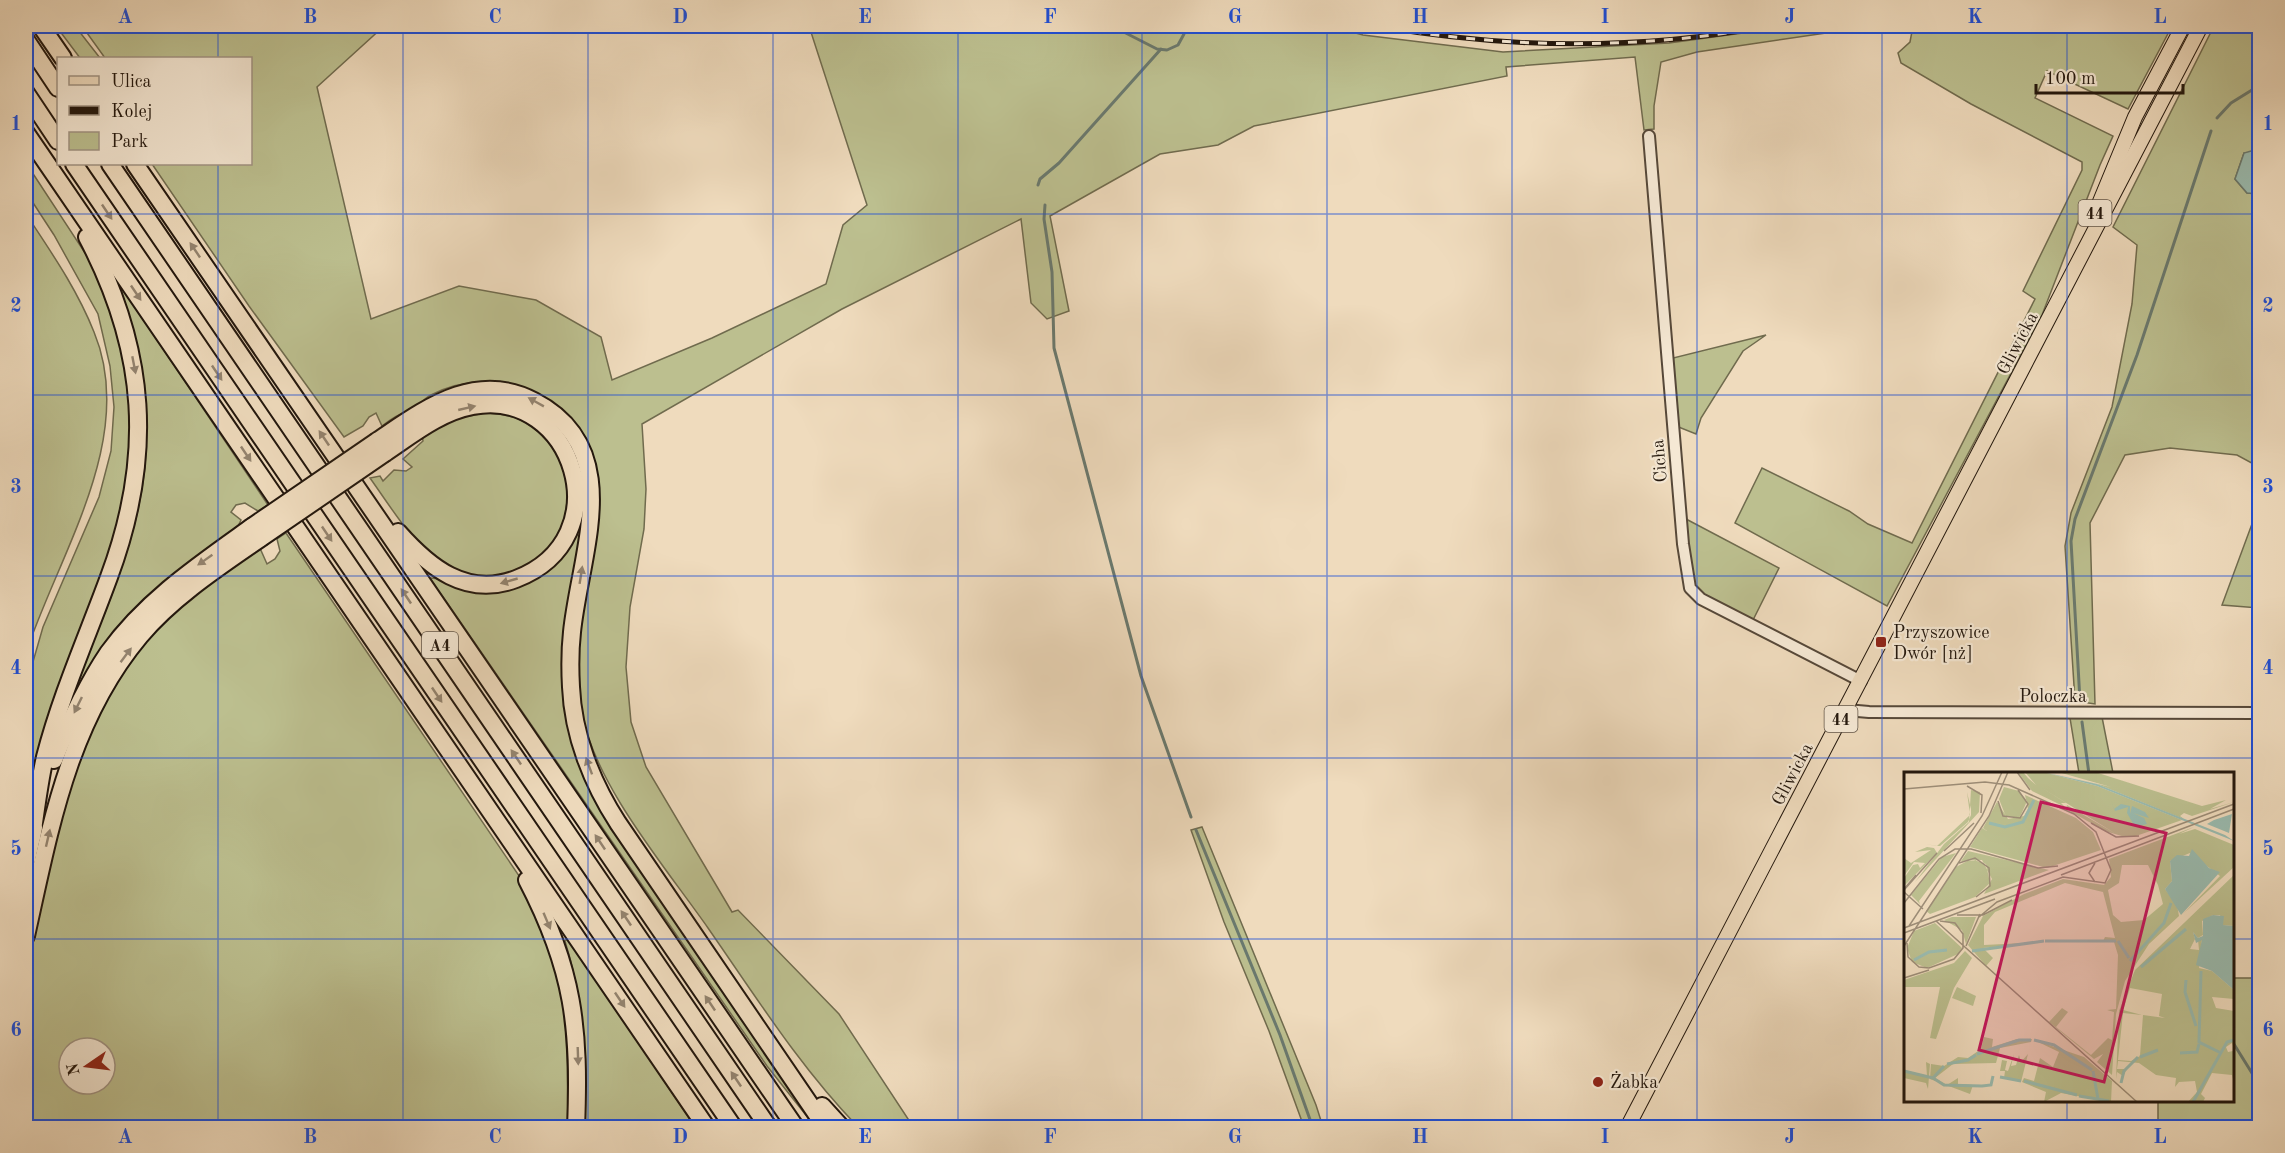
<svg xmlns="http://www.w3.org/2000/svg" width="2285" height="1153" viewBox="0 0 2285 1153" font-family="'Old Standard TT',serif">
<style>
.green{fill:#bcbf8f;stroke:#706b4e;stroke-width:1.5;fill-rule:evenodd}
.water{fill:#9abbaf;stroke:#6a796e;stroke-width:1.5}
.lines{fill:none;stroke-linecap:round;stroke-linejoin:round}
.stream{stroke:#6a796e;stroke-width:3}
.minor-casing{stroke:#564839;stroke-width:14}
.major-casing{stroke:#23170d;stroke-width:16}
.highway-casing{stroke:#23170d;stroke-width:20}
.minor{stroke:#f5e8d4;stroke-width:10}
.major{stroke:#efdbbd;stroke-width:14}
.highway{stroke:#efdbbd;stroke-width:16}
.rail-casing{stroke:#23170d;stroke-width:5}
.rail{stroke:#f5e8d4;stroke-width:3;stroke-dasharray:9;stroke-linecap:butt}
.highway-bridge-casing{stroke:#23170d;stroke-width:20;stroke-linecap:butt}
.highway-bridge{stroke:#efdbbd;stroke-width:16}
.oneway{fill:#93836e}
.grid{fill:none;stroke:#1d4ed8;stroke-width:1.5;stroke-opacity:0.55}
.poi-dot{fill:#8f2418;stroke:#f5e8d4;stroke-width:2}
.labels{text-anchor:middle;stroke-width:4.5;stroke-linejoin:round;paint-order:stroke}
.shield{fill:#f5e8d4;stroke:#625649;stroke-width:1.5}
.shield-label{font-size:16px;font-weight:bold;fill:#23170d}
.street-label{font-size:18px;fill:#23170d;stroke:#f5e8d4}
.poi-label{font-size:18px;fill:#23170d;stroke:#f5e8d4;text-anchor:start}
.inset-river{fill:none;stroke:#9abbaf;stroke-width:3}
.inset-road{fill:none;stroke:#9d8d77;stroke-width:1.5}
.view{fill:#c2185b;fill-opacity:0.15;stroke:#c2185b;stroke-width:3}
.inset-edge{fill:none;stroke:#23170d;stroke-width:3}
.neatline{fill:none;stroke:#1d4ed8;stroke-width:2}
.grid-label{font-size:20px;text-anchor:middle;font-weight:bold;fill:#1d4ed8}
</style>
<rect width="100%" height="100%" fill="#efdbbd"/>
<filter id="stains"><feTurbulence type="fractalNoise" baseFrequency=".00333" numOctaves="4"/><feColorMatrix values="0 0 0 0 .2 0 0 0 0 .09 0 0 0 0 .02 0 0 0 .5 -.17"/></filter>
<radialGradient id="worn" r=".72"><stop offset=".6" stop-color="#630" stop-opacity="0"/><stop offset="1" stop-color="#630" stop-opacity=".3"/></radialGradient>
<!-- green -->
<g class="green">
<polygon points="56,26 75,26 100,58 80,58"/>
<path d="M82,26H384L317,87L371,319L459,286L536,300L601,337L612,380L712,338L826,284L843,225L867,205L809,26H1330L1363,35L1503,52L1669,43L1794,26H1874L1697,52L1661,62L1654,106V129L1644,130L1635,57L1506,67L1507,76L1254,126L1218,145L1160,154L1050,216L1069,311L1047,319L1031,303L1021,219L842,309L642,424L646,489L644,529L630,607L626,667L631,722L646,767L732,912L738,910L839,1014L914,1128L858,1127C800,1067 756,997 708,928C666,868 596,786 582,714C579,697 576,675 577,658C579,585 620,501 581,433C573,418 557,407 543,399C510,379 467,376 431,395C423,399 415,410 406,412C399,414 391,419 382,426L376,413L369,417L363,426L344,437L249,306L152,164H250V58H105Z"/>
<polygon points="1475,26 1668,26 1568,30"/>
<polygon points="1913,26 2172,26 2128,109 2047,71 2035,98 2113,136 2100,165 2042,315 1887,606 1735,523 1762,468 1849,511 1868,524 1912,543 2035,299 2023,291 2082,170 2082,162 1971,104 1901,63 1898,53 1910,42"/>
<polygon points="2214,26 2259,26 2259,152 2244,153 2235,179 2247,193 2259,194 2259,467 2237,455 2170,448 2125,455 2090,523 2095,704 2075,701 2065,546 2071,513 2112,407 2132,304 2137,245 2113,227"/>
<polygon points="26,163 89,259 115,318 131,393 133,444 116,537 39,751 26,808 26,686 43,627 99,497 111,451 114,407 110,366 98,314 54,235 26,192"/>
<path d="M26,214C51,252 77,289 94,332C138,438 58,555 26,653Z"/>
<path d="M116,279L268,505L258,511L245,503L236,505L231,512L241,520L236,530L68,705C102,615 152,520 146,421C144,372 129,326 116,279Z"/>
<polygon points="1766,335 1743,351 1701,418 1696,434 1676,426 1673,358"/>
<path d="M485,413C499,414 512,415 524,422C571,447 581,512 547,551C543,557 534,560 528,564C511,574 497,579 477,577C467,576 455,574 446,569C417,550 390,506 370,478L380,476L383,481L394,470L406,471L412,467L403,459L423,441L422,435L448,420Z"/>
<polygon points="2259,505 2259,608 2222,605"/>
<polygon points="1686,519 1779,568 1753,620 1696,593 1689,574"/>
<path d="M580,522L584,523L564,653L592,785L813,1124L767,1066L430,578C444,577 460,590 474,592C523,597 562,565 580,522Z"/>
<path d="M286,533L528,889L557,962L571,1044L570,1127L26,1128V967L75,762L117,679L145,642L183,602L259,546L267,564L275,559L280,551L277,539ZM69,1048H105V1084H69Z"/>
<polygon points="2102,717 2113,773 2079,773 2070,718"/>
<polygon points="1202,827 1316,1105 1323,1127 1304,1127 1269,1031 1224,922 1191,830"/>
<path d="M568,938L695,1127H583C586,1062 585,1005 565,941Z"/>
<polygon points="2233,978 2259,978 2259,1127 2158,1127 2158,1101 2232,1100"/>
</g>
<!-- water -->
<polygon class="water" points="2251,151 2259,152 2259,194 2247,193 2235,179 2244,153"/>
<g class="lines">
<!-- stream -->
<g class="stream">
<polyline points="1112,26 1157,49 1167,50 1178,45 1184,34"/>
<polyline points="2217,118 2231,103 2260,85"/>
<polyline points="1038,185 1040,179 1059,163 1161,49"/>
<polyline points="1045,205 1044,219 1052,272 1054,348 1141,676 1191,817"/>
<polyline points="2080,701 2071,541 2075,519 2137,355 2211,131"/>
<polyline points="2082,722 2089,774"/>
<polyline points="1196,830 1280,1035 1313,1128"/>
<polyline points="2232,1041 2260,1086"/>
</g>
<defs>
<g id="minor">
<polyline points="1649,136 1683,544 1690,588 1701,599 1861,681"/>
<polyline points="1846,710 1869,712 2260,713"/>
</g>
<g id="major">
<polyline points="2094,216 2135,117 2183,26"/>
<polyline points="1627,1128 2201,26"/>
</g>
<g id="highway">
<polyline points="41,26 63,58"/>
<polyline points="26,40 58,88"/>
<polyline points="26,93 58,141"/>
<polyline points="26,133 707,1128"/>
<polyline points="74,164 734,1128"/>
<polyline points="110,164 769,1128"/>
<polyline points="135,164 796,1128"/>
<path d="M377,441C425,409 475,370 534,401C627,449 580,553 572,632C570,650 570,669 571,687C573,735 592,783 618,823L826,1128"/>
<path d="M385,453C412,435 440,412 473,406C573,387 623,538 516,579C466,598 429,567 398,532"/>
<path d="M54,760C69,723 85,687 108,653C146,600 200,564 253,526"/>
<path d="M32,837C36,810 39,783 45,757C61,695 87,637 109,577C154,456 147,351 87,237"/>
<polyline points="26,864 34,828"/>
<path d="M527,880C574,970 580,1028 576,1128"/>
<path d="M26,936C50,829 68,722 140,636C173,597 219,567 261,538"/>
<polyline points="822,1106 842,1128"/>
</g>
</defs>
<!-- minor casing -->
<use href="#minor" class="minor-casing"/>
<!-- major casing -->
<use href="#major" class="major-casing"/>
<!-- highway casing -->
<use href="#highway" class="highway-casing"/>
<!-- minor -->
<use href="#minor" class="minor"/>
<!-- major -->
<use href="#major" class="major"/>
<!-- highway -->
<use href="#highway" class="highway"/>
<defs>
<path id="rail" d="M1377,26C1507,49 1640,50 1770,26"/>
</defs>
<!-- rail casing -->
<use href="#rail" class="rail-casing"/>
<!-- rail -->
<use href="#rail" class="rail"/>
<defs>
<g id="highway-bridge">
<polyline points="253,526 377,441"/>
<polyline points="261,538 385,453"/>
</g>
</defs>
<!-- highway-bridge casing -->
<use href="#highway-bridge" class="highway-bridge-casing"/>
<!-- highway-bridge -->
<use href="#highway-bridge" class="highway-bridge"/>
</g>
<!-- one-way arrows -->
<defs><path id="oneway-solid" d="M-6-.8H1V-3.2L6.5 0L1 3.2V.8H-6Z" transform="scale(1.5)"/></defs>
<g class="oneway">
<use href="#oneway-solid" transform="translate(107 212) rotate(56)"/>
<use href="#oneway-solid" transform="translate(195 250) rotate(-124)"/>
<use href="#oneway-solid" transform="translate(136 293) rotate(56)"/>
<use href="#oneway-solid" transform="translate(134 365) rotate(79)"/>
<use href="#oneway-solid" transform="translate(217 373) rotate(56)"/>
<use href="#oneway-solid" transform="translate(536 402) rotate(-151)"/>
<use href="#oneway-solid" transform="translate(467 408) rotate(-13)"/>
<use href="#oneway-solid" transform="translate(324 438) rotate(-124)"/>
<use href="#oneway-solid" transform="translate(246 454) rotate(56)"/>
<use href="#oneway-solid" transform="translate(327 534) rotate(56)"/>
<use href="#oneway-solid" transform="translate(205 560) rotate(145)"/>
<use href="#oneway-solid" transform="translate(581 575) rotate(-81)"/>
<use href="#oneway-solid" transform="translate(509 581) rotate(164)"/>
<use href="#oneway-solid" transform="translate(406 596) rotate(-124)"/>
<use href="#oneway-solid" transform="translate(126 655) rotate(-53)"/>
<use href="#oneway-solid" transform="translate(437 695) rotate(56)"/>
<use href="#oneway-solid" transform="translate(78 705) rotate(116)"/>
<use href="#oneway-solid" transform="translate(516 757) rotate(-124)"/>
<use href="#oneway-solid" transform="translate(589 766) rotate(-110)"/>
<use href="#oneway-solid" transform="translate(48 838) rotate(-77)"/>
<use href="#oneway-solid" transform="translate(600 842) rotate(-124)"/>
<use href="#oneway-solid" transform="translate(626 918) rotate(-124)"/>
<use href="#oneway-solid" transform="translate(547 921) rotate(67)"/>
<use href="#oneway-solid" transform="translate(620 1000) rotate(56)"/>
<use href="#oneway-solid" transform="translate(710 1003) rotate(-124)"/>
<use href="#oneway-solid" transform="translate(578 1056) rotate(88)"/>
<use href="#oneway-solid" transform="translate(736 1079) rotate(-124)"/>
</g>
<!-- grid -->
<path class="grid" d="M218,26V58M403,26V1128M588,26V1128M773,26V1128M958,26V1128M1142,26V1128M1327,26V1128M1512,26V1128M1697,26V1128M1882,26V1128M2067,26V774M218,164V1128M26,214H2260M26,395H2260M26,576H2260M26,758H2260M26,939H1906M2232,939H2260M2067,1100V1128"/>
<!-- markers -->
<g class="poi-dot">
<rect x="1875" y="636" width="12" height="12" rx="3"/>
<circle cx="1598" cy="1082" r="6"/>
</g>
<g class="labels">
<!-- shield labels -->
<g class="shield">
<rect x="2078.5" y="200" width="33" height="26" rx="4.5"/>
<rect x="422" y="632" width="36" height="26" rx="4.5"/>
<rect x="1824.5" y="706" width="33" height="26" rx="4.5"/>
</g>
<g class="shield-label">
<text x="2095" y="219">44</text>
<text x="440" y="651">A4</text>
<text x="1841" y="725">44</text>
</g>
<!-- street labels -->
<g class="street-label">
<text transform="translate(2017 343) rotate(-62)" y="6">Gliwicka</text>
<text transform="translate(1659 461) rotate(-95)" y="6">Cicha</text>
<text x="2053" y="702">Poloczka</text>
<text transform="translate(1792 774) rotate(-62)" y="6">Gliwicka</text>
</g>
<!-- poi labels -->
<g class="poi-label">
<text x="1893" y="638">Przyszowice<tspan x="1893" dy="21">Dwór [nż]</tspan></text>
<text x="1610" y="1088">Żabka</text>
</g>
</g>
<!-- overview -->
<g transform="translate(1904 772)">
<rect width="330" height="330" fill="#efdbbd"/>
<path d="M114,0H119L124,6L132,13L121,0H139L193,14L278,48L232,64L221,65L201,59L162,37L163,33L212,62L135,14L162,31H157L161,35L128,19ZM142,0L207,15L154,0H191L298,34L322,28L306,37L330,30L288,44L280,41L276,44L280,47L193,12ZM100,15L115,19L123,29L116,45H102L95,27ZM67,18L76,20L75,40L11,110L40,72L65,50ZM63,20L67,37V43L64,50L36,74H32L22,72L33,74L66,43ZM121,23L172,46L189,60L197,78L143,96L66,75L78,56L83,59L79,56L93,30L104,47L120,44L124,37ZM290,55L275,62L291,57L330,73V95L280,141L316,104L286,81L266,89L268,109L261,117L273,133L275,144L245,172L221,209L212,242L208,303L193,290L199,282L190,287L145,250L158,236L164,240L152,255L187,283L204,266L208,268L210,240L203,238L212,237L214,183L210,170L199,169L201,165L211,166L199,120L161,111L91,140L80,153V173L140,170L79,176L89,186L82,194L64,173L79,144L120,122L159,107L200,113L207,105L205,87ZM218,93H244L254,113L259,132L240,148L217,150L209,143L204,118L215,111ZM23,75L30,76L33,81L0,114V106L9,93L14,92L16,96L21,91L10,90L0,104V86L7,91L27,78L11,80ZM64,79L145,98L80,122L88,107L78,88L57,89ZM52,81L15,129L16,132L7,123L38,85ZM67,87L82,92L86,111L71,125L26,142L22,139L52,95ZM330,103V154L319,153L316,143H309L298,149L299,163L294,166L289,160L291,167L286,177L295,178L294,168L298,167L295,196L308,199L330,218V227L308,225L312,236L330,239V277L328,271L322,275L324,280L329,279L330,311L328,303L308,301L297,322L301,326L299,330H284L293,320L291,309L275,310L271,315L272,306L252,303L235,291L214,289L213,297H223L219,304L213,300L212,307L215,239L231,198ZM226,216L258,222L255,244L261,246L239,243L236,284L227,289L214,288L219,241L238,243L219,238ZM48,145H72L62,172L58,158L40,148ZM31,151L58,176L54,182L23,196L8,190L3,176L10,159ZM61,179L68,186L50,216L32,267L26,266L36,215H0V208L50,191ZM53,215L72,224L69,234L48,226ZM80,265L89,267L88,275L113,267H128L127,270L96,276L92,291L49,292L31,306L43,313L54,306V312L69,313L66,322L26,307L27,292L40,294L54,285L64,286L77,277ZM130,268L180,285L208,309L207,330L157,321L140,330L142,320L118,310L120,306L130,309L136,286L149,295L155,280ZM110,282L107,294L112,293L115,283L117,290L124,282L117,310L100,306L101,299H96L98,288L103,289L101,298L104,299ZM22,290L26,292L24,317L22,311L0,306V298L23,304Z" fill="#bcbf8f" fill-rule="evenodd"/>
<path d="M139,0L193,12L321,63L330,69L193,14ZM207,29L210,37L217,32L226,34V42L228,34L241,40L245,46L229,41L240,46L243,52L231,55L223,41L224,35L211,39ZM328,42L325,61L303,52L310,48ZM288,77L305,96L316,100L277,143L261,117L268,109L266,89L273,83L285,84ZM309,143L320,144L319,153L330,154V218L308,199L292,193L298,168L292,171L289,160L294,166L299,164V147Z" fill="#9abbaf"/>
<path class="inset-river" d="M85,51L101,55L119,50L130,28M141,169H212M214,169L225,186M68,179L140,169M10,188L25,180L43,178M226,189L260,151L267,131M237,195L282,157M297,199L295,270L317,281M282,208L281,220L292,254M130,268L150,273L188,298M276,281L293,280L295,272M73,282L115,268H127M236,285L254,278M43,292L64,288L72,283M0,299L29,306L40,294M189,299L194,327M96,305L117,309M29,306L40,313L78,314L87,313L89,304M120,309L173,323M217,311L220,299L234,285M175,324L205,329M289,330L323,270L330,268"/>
<path class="inset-road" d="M113,0L126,18M63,14L78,23L77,41M0,17L81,10L105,13L170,42L192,60L207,98L201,111L159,105L93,130L75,145M94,29L99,44L116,46L124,32L114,18M187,51L212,65L235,64M40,79L70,51M55,91L71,86L85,96L86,114L72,125M157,103L330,37M191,110L185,101L191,91M0,117L12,103M0,118L33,81M0,120L19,137M0,131L35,87L51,77H67L134,96L154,94M53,143H79L108,128M32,149L233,330M5,154L78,44L98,0M0,156L330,32M0,161L91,127M3,171L4,185L15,195L25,196L50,187L59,176V162L51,151L36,149M0,174L85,44L104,0M62,174L76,142M0,206L25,198"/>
<path class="view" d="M137,30L262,61L200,310L75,278Z"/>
<rect width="330" height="330" class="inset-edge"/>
</g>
<!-- margin -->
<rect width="2285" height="1153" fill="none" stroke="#efdbbd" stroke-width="66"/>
<!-- legend -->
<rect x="57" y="57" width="195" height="108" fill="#f5e8d4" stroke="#a19484" stroke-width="1.5"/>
<rect x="69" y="76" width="30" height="9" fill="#efdbbd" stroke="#a19484" stroke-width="1.5"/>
<text x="111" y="87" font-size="18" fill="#23170d">Ulica</text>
<rect x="69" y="106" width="30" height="9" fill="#23170d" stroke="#a19484" stroke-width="1.5"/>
<text x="111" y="117" font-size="18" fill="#23170d">Kolej</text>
<rect x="69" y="132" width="30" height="18" fill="#bcbf8f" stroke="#a19484" stroke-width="1.5"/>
<text x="111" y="147" font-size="18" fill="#23170d">Park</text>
<!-- north arrow -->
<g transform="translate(87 1066) rotate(256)"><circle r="28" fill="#f5e8d4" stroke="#a19484" stroke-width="1.5"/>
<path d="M0-4.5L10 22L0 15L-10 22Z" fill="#8f2418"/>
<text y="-9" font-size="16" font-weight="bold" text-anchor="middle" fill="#23170d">N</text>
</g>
<!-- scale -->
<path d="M2036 84v9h147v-9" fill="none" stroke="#23170d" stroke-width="3"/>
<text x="2045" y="84" font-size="18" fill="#23170d" stroke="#f5e8d4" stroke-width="4.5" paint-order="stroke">100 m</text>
<rect x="33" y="33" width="2219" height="1087" class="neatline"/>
<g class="grid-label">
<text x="125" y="23">A</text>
<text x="310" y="23">B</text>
<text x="495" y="23">C</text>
<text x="680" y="23">D</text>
<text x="865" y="23">E</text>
<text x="1050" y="23">F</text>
<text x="1235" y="23">G</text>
<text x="1420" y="23">H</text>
<text x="1605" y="23">I</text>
<text x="1790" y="23">J</text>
<text x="1975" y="23">K</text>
<text x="2160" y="23">L</text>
<text x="16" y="130">1</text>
<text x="2268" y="130">1</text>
<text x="16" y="312">2</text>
<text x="2268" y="312">2</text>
<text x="16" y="493">3</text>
<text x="2268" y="493">3</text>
<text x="16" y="674">4</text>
<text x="2268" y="674">4</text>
<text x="16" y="855">5</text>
<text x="2268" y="855">5</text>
<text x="16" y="1036">6</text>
<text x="2268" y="1036">6</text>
<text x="125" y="1143">A</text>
<text x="310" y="1143">B</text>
<text x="495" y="1143">C</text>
<text x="680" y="1143">D</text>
<text x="865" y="1143">E</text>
<text x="1050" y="1143">F</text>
<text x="1235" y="1143">G</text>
<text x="1420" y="1143">H</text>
<text x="1605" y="1143">I</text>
<text x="1790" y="1143">J</text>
<text x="1975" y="1143">K</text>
<text x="2160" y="1143">L</text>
</g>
<rect width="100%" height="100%" filter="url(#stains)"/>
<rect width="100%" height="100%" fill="url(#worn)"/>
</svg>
